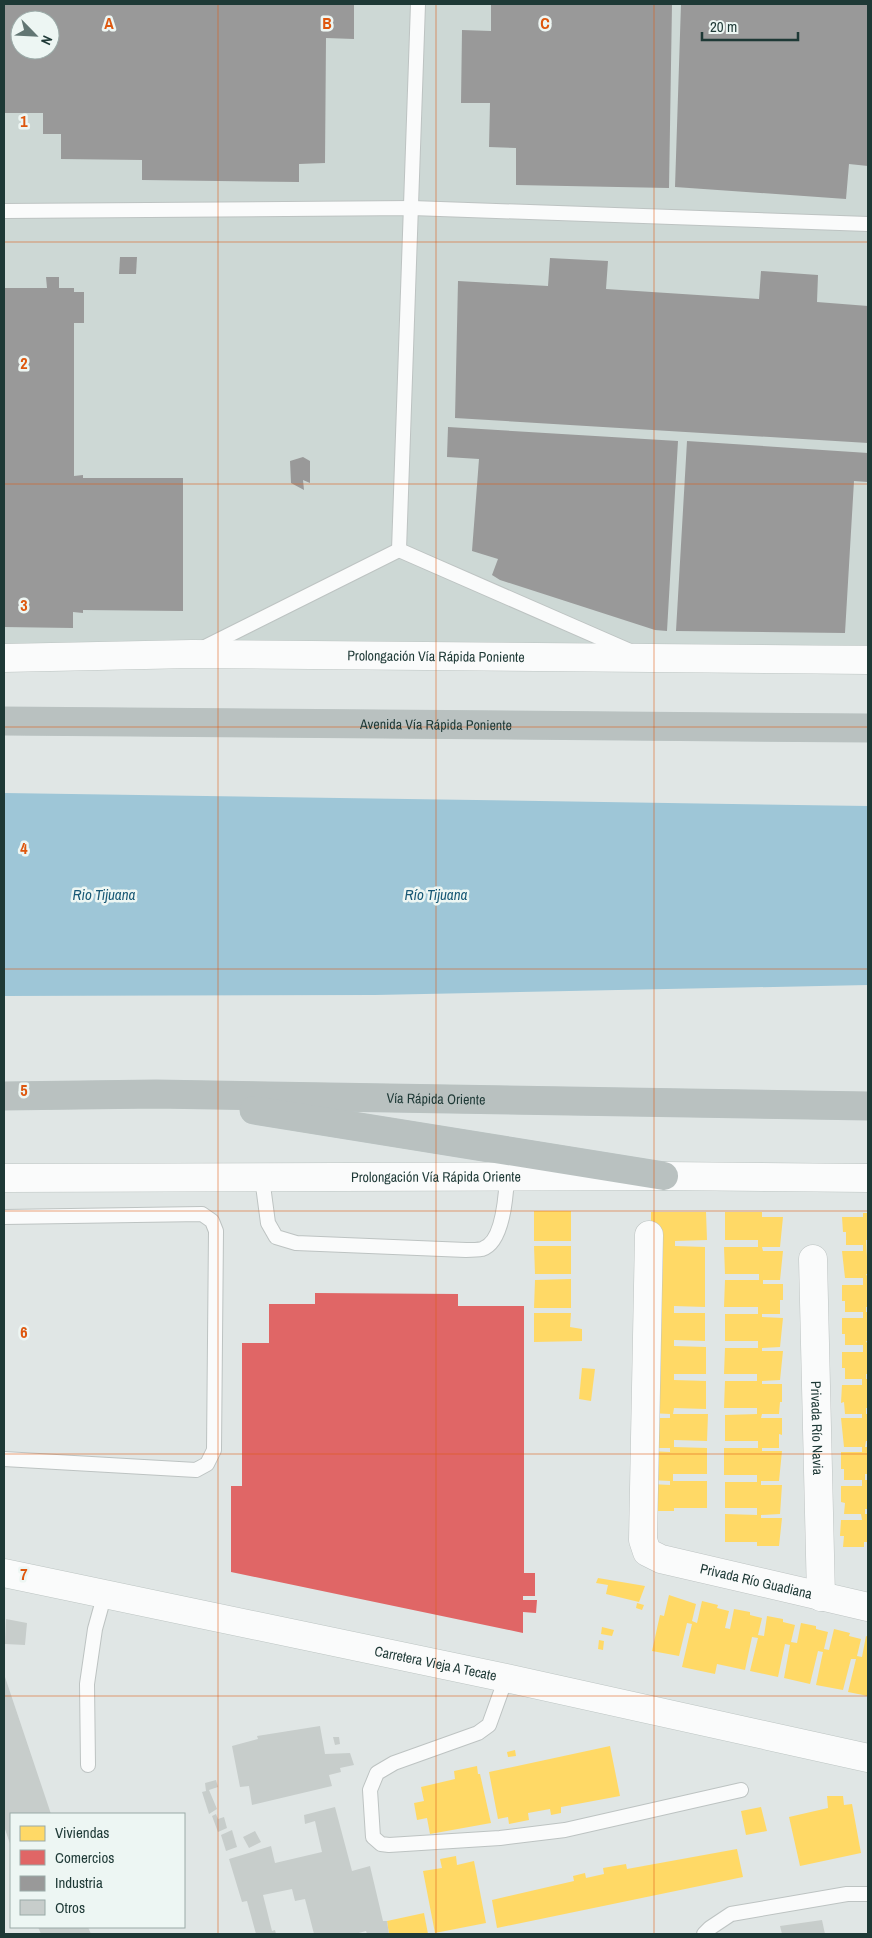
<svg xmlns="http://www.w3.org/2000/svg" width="872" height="1938" viewBox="0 0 872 1938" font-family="'Archivo Narrow',sans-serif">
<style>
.built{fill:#cdd8d5;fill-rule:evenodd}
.water{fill:#9ec6d7}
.homes{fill:#ffd966}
.shops{fill:#e06666}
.industry{fill:#999;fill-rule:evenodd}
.building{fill:#c7cdcb}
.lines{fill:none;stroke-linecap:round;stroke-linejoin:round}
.lane-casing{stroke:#bdc3c2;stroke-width:16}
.street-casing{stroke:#bdc3c2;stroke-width:29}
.secondary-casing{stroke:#bcc4c2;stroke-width:29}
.highway-casing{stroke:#bac3c2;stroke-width:29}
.lane{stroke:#fafbfb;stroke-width:14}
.street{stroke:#fafbfb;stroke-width:28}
.secondary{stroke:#fafbfb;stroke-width:28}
.highway{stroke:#b9c1c0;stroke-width:28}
.grid{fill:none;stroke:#de570e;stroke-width:1;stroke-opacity:0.55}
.labels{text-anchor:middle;stroke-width:5;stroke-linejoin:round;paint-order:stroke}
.street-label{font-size:14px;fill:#1e3936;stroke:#edf6f3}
.water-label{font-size:15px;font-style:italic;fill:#185875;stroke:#edf6f3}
.grid-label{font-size:16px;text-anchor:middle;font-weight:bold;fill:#de570e;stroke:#edf6f3;stroke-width:5;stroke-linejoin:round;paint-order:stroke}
</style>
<rect width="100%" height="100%" fill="#e0e6e5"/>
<!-- built -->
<path class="built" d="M4,4H868V645L4,644ZM20,20H50V50H20Z"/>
<!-- water -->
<polygon class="water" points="4,793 868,806 868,985 375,995 4,996"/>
<!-- homes -->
<g class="homes">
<rect x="534" y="1211" width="37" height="30"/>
<polygon points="651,1212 706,1212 707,1240 675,1241 675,1246 705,1247 705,1307 674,1306 674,1313 705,1313 705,1341 674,1340 674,1346 706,1347 706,1374 674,1374 674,1380 706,1381 706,1409 674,1408 673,1414 708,1414 707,1441 674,1440 674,1447 707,1448 707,1474 673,1474 673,1481 707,1481 707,1508 674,1508 674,1511 652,1511 650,1484 670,1485 670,1481 650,1480 650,1451 670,1452 670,1448 650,1448 650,1418 670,1418 670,1414 650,1413"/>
<polygon points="725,1212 762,1212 762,1217 783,1217 780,1247 762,1247 763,1251 783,1251 780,1280 763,1280 763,1284 783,1284 783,1300 780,1300 780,1314 762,1314 762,1317 783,1318 780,1347 762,1348 762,1351 783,1351 780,1380 762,1381 762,1384 782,1384 782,1402 780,1402 779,1414 762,1414 761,1418 782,1418 782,1435 779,1434 779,1448 762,1448 762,1451 782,1451 779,1481 761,1481 761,1485 782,1485 780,1514 761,1515 761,1518 782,1518 779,1546 757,1546 757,1542 725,1542 725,1514 757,1515 757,1508 725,1508 725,1482 757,1482 757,1475 724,1475 724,1448 758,1448 758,1441 725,1441 725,1415 757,1414 757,1408 724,1408 725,1381 757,1381 757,1374 724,1374 725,1348 758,1348 758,1341 725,1341 725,1314 758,1314 758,1307 724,1307 725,1280 759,1280 759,1274 725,1274 724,1247 758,1247 758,1240 725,1240"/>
<polygon points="863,1213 868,1213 868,1240 866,1240 868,1274 866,1274 868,1278 868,1307 866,1307 866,1312 868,1312 868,1341 866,1341 868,1345 868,1374 866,1374 866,1379 868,1379 868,1408 866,1408 866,1414 868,1414 868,1441 866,1441 865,1447 868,1447 868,1474 865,1474 865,1480 868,1480 868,1509 865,1509 865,1514 868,1514 868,1542 864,1542 864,1547 843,1547 844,1536 840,1536 841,1520 862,1520 861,1514 844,1514 845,1503 841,1502 841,1486 862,1486 862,1480 844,1480 844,1469 841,1469 841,1452 862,1452 862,1447 844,1447 841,1418 862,1418 862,1414 845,1414 844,1402 841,1403 842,1385 862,1385 862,1379 845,1379 845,1368 842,1368 842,1352 863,1352 863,1345 845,1345 845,1334 842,1334 842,1318 863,1318 863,1312 845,1312 845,1301 842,1301 842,1285 863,1285 863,1278 845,1278 842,1251 863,1251 863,1245 846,1245 846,1232 843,1232 842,1217 863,1217"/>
<polygon points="534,1246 571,1246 571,1274 535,1274"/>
<polygon points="571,1279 571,1308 534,1308 535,1280"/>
<polygon points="534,1313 571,1313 570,1327 582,1329 582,1341 534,1342"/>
<polygon points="582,1368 595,1369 591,1401 579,1399"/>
<polygon points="598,1578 645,1586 639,1602 606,1594 608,1585 596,1583"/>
<polygon points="669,1595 696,1604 692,1621 697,1623 702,1601 718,1605 717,1608 729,1611 725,1628 730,1629 734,1609 750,1612 750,1615 762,1618 758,1635 764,1636 767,1616 783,1619 783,1622 795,1625 791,1642 797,1643 801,1623 816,1626 816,1629 828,1632 824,1649 829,1650 834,1629 850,1633 849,1636 861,1639 857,1656 862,1657 866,1636 868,1637 868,1696 848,1692 856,1659 851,1659 843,1690 816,1685 823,1652 818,1651 810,1684 784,1678 790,1645 785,1644 778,1677 750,1671 758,1638 752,1637 745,1670 717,1664 715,1674 682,1667 692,1624 687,1623 679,1656 652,1651 660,1615 664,1616"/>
<polygon points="637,1603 644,1605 642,1610 636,1608"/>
<polygon points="602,1627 614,1630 612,1636 601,1634"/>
<polygon points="599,1640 604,1641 603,1650 598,1649"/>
<polygon points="610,1746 620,1796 561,1807 561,1813 551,1815 550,1809 528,1813 529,1820 509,1824 508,1817 498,1819 489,1772"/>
<polygon points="515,1750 516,1756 508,1757 507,1752"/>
<polygon points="477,1766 478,1774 480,1774 491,1823 430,1834 427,1818 417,1820 414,1803 424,1801 421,1787 455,1779 454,1771"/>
<polygon points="827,1796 843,1796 844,1805 852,1804 861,1853 800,1866 789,1817 828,1808"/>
<polygon points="761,1807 767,1831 746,1835 741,1811"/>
<polygon points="737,1849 743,1877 497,1928 492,1900 574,1881 573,1876 585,1873 586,1878 604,1874 603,1868 626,1864 627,1869"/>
<polygon points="456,1856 457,1865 474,1861 486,1923 435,1933 423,1871 442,1868 440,1859"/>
<polygon points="424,1913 428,1934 389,1934 387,1921"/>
</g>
<!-- shops -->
<polygon class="shops" points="315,1293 458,1294 458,1306 524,1306 524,1573 535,1573 535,1596 523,1596 523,1600 537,1600 536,1613 523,1612 523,1633 231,1572 231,1486 242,1486 242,1343 269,1343 269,1304 315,1304"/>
<!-- industry -->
<g class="industry">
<path d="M4,4H354V39L326,38L325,163L299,164V182L142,180V160L61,159V134H43V113H4ZM20,20H50V50H20Z"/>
<polygon points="491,4 672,4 669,188 516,185 516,148 489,147 490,103 461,103 462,30 491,31"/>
<polygon points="681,4 868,4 868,166 849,164 846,199 675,187"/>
<polygon points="120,257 137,257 136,274 119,274"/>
<polygon points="550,258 608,261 606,289 759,299 761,271 818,275 817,302 868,306 868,443 455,418 458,281 548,286"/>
<polygon points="46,277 59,277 59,288 74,288 74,292 84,292 84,323 74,323 74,476 83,475 83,478 183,478 183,611 83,610 83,613 73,612 73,628 4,627 4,288 47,288"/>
<polygon points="448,427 678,441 667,631 655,630 500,580 492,575 498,559 472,551 479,459 447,457"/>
<polygon points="687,441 868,453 868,482 854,481 845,633 676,631"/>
<polygon points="303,457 310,461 310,483 303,480 304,490 291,483 290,461"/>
</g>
<!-- building -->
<g class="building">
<polygon points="6,1619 27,1623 25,1645 5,1644"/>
<polygon points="4,1674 51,1814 11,1814 11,1847 4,1826"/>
<polygon points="320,1726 325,1754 350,1753 354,1765 340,1768 341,1772 329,1775 332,1786 252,1805 249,1786 240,1787 232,1746 258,1739 257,1736"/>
<polygon points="333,1737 339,1737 340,1744 335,1745"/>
<polygon points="216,1780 218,1787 209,1790 217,1809 209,1814 202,1792 206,1791 205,1783"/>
<polygon points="335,1807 352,1871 370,1866 383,1921 387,1921 389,1934 367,1934 366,1931 355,1934 314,1934 305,1899 295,1901 292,1889 263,1895 272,1931 275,1930 276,1934 256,1934 247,1901 242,1902 229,1859 271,1846 275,1863 322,1852 315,1821 305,1824 304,1815"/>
<polygon points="216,1814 218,1819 224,1817 227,1828 218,1832 212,1816"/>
<polygon points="232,1830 237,1847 226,1851 221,1835"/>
<polygon points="255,1831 261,1842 249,1848 243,1837"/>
<polygon points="822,1920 825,1934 782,1934 780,1926"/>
<polygon points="38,1927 88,1927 91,1934 41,1934"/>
</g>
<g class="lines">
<defs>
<g id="lane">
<polyline points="4,211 412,208 868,224"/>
<polyline points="399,550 418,4"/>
<polyline points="399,550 630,651"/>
<polyline points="203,648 399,550"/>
<path d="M262,1178L268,1223L276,1237L296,1243L466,1250C471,1250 477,1250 482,1249C503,1243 506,1195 507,1177"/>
<polyline points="4,1217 202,1214 212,1221 216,1231 214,1450 207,1464 196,1470 4,1459"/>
<polyline points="506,1678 489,1725 478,1733 394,1763 377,1773 370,1790 373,1837 381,1844 389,1845 500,1838 565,1830 741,1790"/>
<polyline points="88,1765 87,1684 95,1629 105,1593"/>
<polyline points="704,1934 710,1928 731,1914 847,1894 868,1894"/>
</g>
<g id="street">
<path id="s1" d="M649,1235L643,1540L647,1552L661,1559L868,1607"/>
<path id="s2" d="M813,1259L821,1597"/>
</g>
<g id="secondary">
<path id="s3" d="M4,658L192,654L868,660"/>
<path id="s4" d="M4,1178L664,1176L868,1178"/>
<path id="s5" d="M4,1573L506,1678L868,1758"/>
</g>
<g id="highway">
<path id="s6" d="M4,721L868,728"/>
<path id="s7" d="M4,1096L156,1094L868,1106"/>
<polyline points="254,1110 664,1176"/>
</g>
</defs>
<!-- lane casing -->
<use href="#lane" class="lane-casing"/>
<!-- street casing -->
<use href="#street" class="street-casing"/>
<!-- secondary casing -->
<use href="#secondary" class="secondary-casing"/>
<!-- highway casing -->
<use href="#highway" class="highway-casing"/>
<!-- lane -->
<use href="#lane" class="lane"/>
<!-- street -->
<use href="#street" class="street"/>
<!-- secondary -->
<use href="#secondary" class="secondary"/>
<!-- highway -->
<use href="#highway" class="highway"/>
</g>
<!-- grid -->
<path class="grid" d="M218,4V1934M436,4V1934M654,4V1934M4,242H868M4,484H868M4,727H868M4,969H868M4,1211H868M4,1454H868M4,1696H868"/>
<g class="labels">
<!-- street labels -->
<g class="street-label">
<text dy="5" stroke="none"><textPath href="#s3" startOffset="432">Prolongación Vía Rápida Poniente</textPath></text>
<text dy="5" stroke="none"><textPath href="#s6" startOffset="432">Avenida Vía Rápida Poniente</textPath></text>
<text dy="5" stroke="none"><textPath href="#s7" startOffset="432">Vía Rápida Oriente</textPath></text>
<text dy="5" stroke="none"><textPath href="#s4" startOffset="432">Prolongación Vía Rápida Oriente</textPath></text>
<text dy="5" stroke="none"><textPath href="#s2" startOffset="169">Privada Río Navia</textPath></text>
<text dy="5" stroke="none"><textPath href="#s1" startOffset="431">Privada Río Guadiana</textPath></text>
<text dy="5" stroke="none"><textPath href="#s5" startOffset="441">Carretera Vieja A Tecate</textPath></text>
</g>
<!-- water labels -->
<g class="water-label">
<text x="104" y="900">Rio Tijuana</text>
<text x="436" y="900">Río Tijuana</text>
</g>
</g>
<g class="grid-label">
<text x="109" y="29">A</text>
<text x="327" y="29">B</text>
<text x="545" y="29">C</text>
<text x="24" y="127">1</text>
<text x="24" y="369">2</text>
<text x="24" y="611">3</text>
<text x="24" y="854">4</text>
<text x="24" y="1096">5</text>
<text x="24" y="1338">6</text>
<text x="24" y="1580">7</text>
</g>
<!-- border -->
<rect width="872" height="1938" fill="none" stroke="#1e3936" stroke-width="10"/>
<!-- legend -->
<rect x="10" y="1813" width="175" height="115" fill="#edf6f3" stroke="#9aaaa7"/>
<rect x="20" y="1826" width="25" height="15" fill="#ffd966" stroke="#9aaaa7"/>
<text x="55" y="1838" font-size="15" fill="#1e3936">Viviendas</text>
<rect x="20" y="1850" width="25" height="15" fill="#e06666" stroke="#9aaaa7"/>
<text x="55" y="1863" font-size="15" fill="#1e3936">Comercios</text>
<rect x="20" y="1876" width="25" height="15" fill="#999999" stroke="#9aaaa7"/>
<text x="55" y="1888" font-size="15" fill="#1e3936">Industria</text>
<rect x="20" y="1900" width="25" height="15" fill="#c7cdcb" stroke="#9aaaa7"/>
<text x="55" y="1913" font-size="15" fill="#1e3936">Otros</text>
<!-- north arrow -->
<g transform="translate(35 35) rotate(114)"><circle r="24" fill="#edf6f3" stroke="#9aaaa7"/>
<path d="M0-4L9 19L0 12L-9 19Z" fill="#627673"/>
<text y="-8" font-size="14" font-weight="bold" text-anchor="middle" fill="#1e3936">N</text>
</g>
<!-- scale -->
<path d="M702 32v8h96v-8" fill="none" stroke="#1e3936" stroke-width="2.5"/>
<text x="710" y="32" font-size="15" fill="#1e3936" stroke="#edf6f3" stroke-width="4" paint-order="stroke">20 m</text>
</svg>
